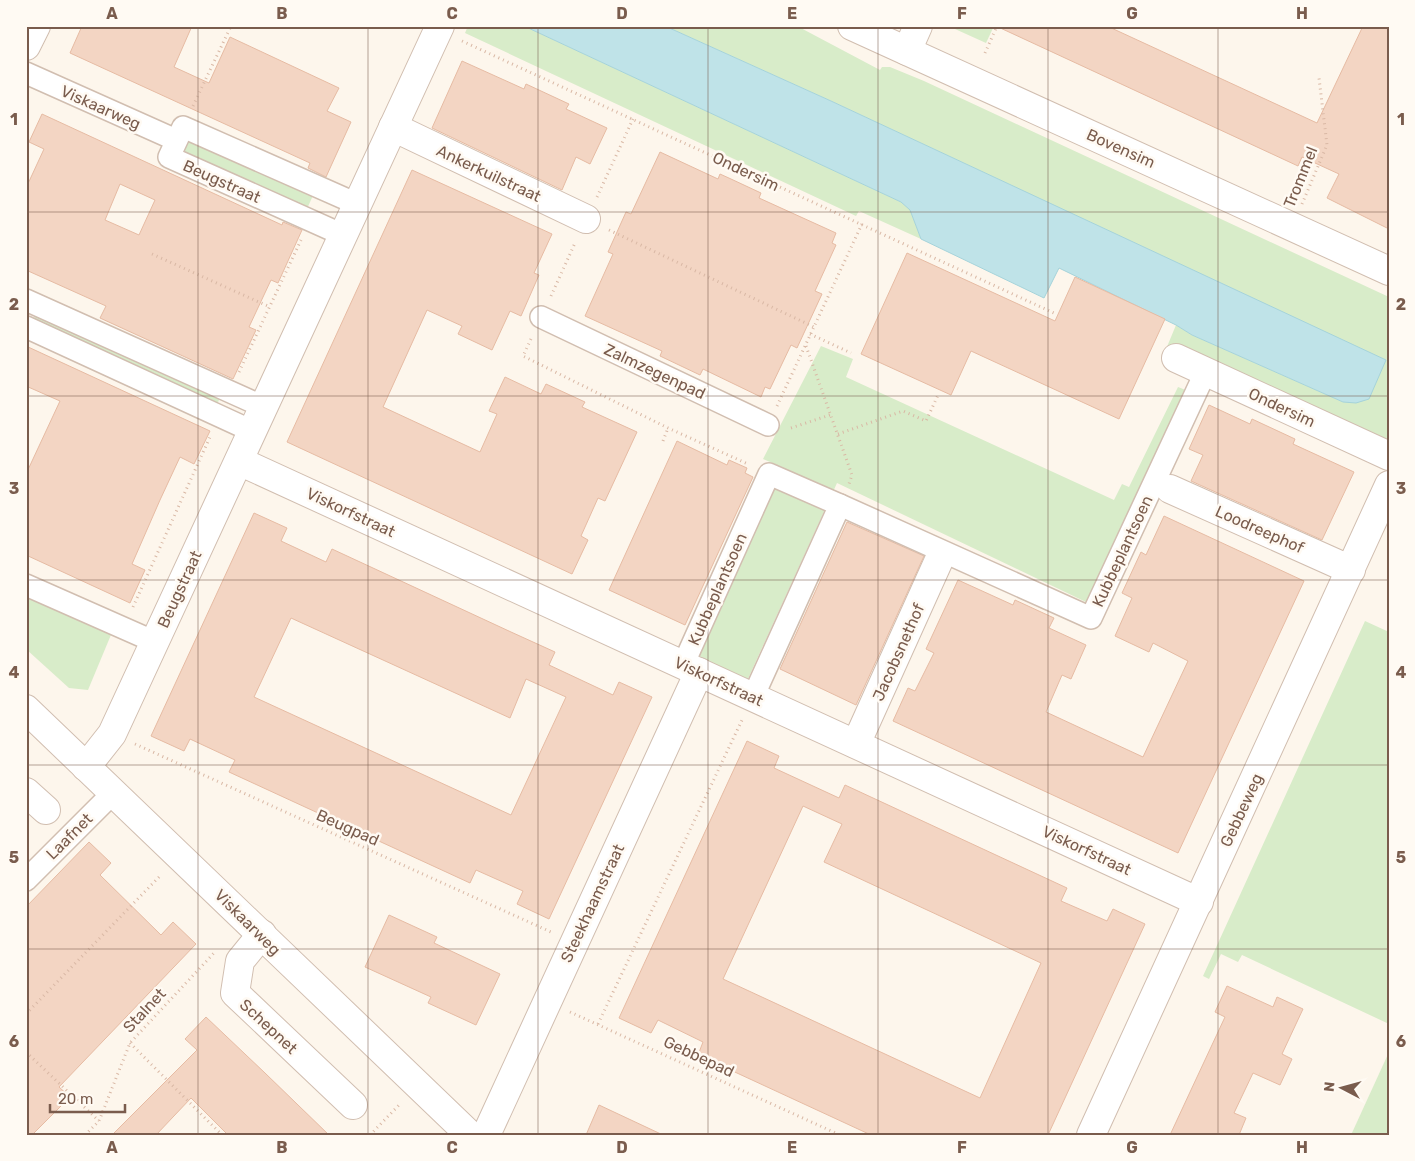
<svg xmlns="http://www.w3.org/2000/svg" width="1415" height="1161" viewBox="0 0 1415 1161" font-family="Rubik,sans-serif">
<style>
.green{fill:#d8ecc9}
.water{fill:#bfe3e8;stroke:#a5d3da}
.building{fill:#f3d5c3;stroke:#e6bba3;fill-rule:evenodd}
.lines{fill:none;stroke-linecap:round;stroke-linejoin:round}
.pedestrian-casing{stroke:#d1beb0;stroke-width:24}
.minor-casing{stroke:#d1beb0;stroke-width:30}
.path{stroke:#d9b8a5;stroke-width:3;stroke-dasharray:1 4;stroke-linecap:butt}
.pedestrian{stroke:#fff;stroke-width:21}
.minor{stroke:#fff;stroke-width:28}
.grid{fill:none;stroke:#7a5c4d;stroke-width:1;stroke-opacity:0.55}
.labels{text-anchor:middle;stroke-width:5;stroke-linejoin:round;paint-order:stroke}
.street-label{font-size:16px;fill:#7a5c4d;stroke:#fffaf3}
.neatline{fill:none;stroke:#7a5c4d;stroke-width:2}
.grid-label{font-size:16px;text-anchor:middle;font-weight:bold;fill:#7a5c4d}
</style>
<rect width="100%" height="100%" fill="#fdf6ec"/>
<!-- green -->
<g class="green">
<polygon points="468,26 524,26 901,202 910,210 921,239 859,211 856,216 465,33"/>
<polygon points="665,26 797,26 880,70 882,67 890,67 924,81 1389,297 1387,442 1164,354 1176,325 1192,335 1343,402 1369,399 1385,360 831,101"/>
<polygon points="956,26 994,26 986,43 955,29"/>
<polygon points="185,131 315,191 306,211 176,152"/>
<polygon points="38,310 221,394 216,408 32,322"/>
<polygon points="821,346 853,359 846,377 1114,500 1122,484 1129,487 1178,387 1188,391 1086,602 837,483 747,681 691,662 782,467 763,459"/>
<polygon points="26,590 113,630 88,690 69,688 26,649"/>
<polygon points="1365,621 1389,632 1389,1024 1242,955 1238,962 1221,954 1209,979 1203,976"/>
<polygon points="1389,1052 1389,1135 1351,1135"/>
</g>
<!-- water -->
<polygon class="water" points="524,26 665,26 831,101 1386,360 1369,399 1356,403 1343,402 1192,335 1176,325 1059,268 1044,298 921,239 910,210 901,202"/>
<!-- building -->
<g class="building">
<polygon points="82,26 192,26 174,67 209,83 230,37 339,88 327,111 351,122 326,177 308,168 310,163 70,53"/>
<polygon points="996,26 1107,26 1317,123 1363,26 1389,26 1389,229 1327,198 1339,174 1302,157 1298,166"/>
<polygon points="462,61 524,89 526,84 569,104 566,109 607,128 590,164 576,157 562,190 432,128"/>
<path d="M42,114L282,225L283,222L302,230L278,283L271,280L249,327L256,330L233,379L100,318L106,306L26,270V188L44,149L29,142ZM120,184L155,200L139,235L105,220Z"/>
<polygon points="660,152 718,179 720,174 731,179 761,193 759,198 836,233 832,243 836,245 815,291 822,294 797,348 791,345 770,389 765,387 761,397 703,369 700,375 660,356 662,351 585,316 613,254 608,252 626,212 631,214"/>
<polygon points="412,170 552,234 534,273 539,275 521,316 510,311 492,350 458,334 462,326 427,310 383,407 480,452 497,414 489,411 505,377 541,394 546,384 585,402 582,407 637,432 605,501 598,498 581,536 588,540 572,574 287,442"/>
<polygon points="907,253 1055,321 1075,277 1165,319 1119,419 971,351 951,395 861,354"/>
<polygon points="26,346 210,431 194,464 180,457 160,500 132,564 145,570 130,603 26,555 26,474 60,401 26,386"/>
<polygon points="1209,405 1250,424 1252,419 1295,439 1293,444 1354,472 1322,540 1191,481 1203,455 1189,449"/>
<polygon points="677,441 727,465 729,460 747,468 745,473 753,477 685,625 609,590"/>
<path d="M254,513L287,528L281,541L326,562L332,549L511,632L555,652L549,665L613,695L619,682L652,697L549,919L517,904L523,891L476,870L470,883L229,772L235,760L190,739L184,751L151,736ZM291,618L510,718L526,679L566,697L511,815L254,697Z"/>
<polygon points="1164,516 1304,581 1178,853 893,721 908,688 915,691 934,653 926,649 958,580 1013,605 1015,600 1054,618 1049,628 1086,645 1071,679 1062,675 1046,712 1143,757 1188,661 1153,643 1149,652 1115,636 1132,598 1122,593 1141,552 1146,555"/>
<polygon points="847,522 924,556 856,705 780,669"/>
<path d="M747,741L779,756L774,768L839,798L845,785L1067,888L1061,901L1107,921L1113,909L1145,924L1048,1135H871L698,1055L703,1042L658,1020L651,1033L619,1018ZM803,806L842,824L824,862L1041,963L980,1098L723,979Z"/>
<polygon points="89,842 111,863 100,875 161,935 173,922 196,944 59,1087 70,1097 32,1135 26,1135 26,907"/>
<polygon points="389,915 437,937 434,943 500,974 476,1025 428,1003 431,997 365,967"/>
<polygon points="1227,986 1273,1007 1277,997 1303,1009 1282,1054 1292,1059 1280,1085 1253,1073 1234,1113 1246,1118 1239,1135 1170,1135 1225,1017 1215,1012"/>
<polygon points="206,1017 265,1073 329,1135 228,1135 191,1098 156,1135 112,1135 197,1050 185,1039"/>
<polygon points="599,1105 663,1135 586,1135"/>
</g>
<g class="lines">
<defs>
<g id="pedestrian">
<polyline points="26,73 176,140"/>
<polyline points="343,235 169,157 183,127 357,204"/>
<polyline points="26,300 264,407"/>
<polyline points="541,317 768,425"/>
<polyline points="26,327 252,431"/>
<polyline points="840,505 1091,618 1206,371"/>
<polyline points="26,585 155,642"/>
<polyline points="683,665 769,474 840,505 753,697"/>
<polyline points="26,880 113,793"/>
</g>
<g id="minor">
<polyline points="852,26 1389,271"/>
<polyline points="26,46 36,26"/>
<polyline points="907,51 918,26"/>
<polyline points="393,127 586,219"/>
<polyline points="1176,358 1389,456"/>
<polyline points="239,461 1199,902"/>
<polyline points="1170,489 1351,570"/>
<polyline points="26,709 470,1135"/>
<polyline points="856,744 939,560"/>
<polyline points="86,767 112,734 440,26"/>
<polyline points="26,792 46,810"/>
<polyline points="262,934 240,961 235,993 353,1105"/>
<polyline points="486,1135 699,672"/>
<polyline points="1091,1135 1389,485"/>
</g>
</defs>
<!-- pedestrian casing -->
<use href="#pedestrian" class="pedestrian-casing"/>
<!-- minor casing -->
<use href="#minor" class="minor-casing"/>
<!-- path -->
<g class="path">
<polyline points="462,41 1054,313"/>
<polyline points="985,53 997,26"/>
<polyline points="193,106 231,26"/>
<polyline points="597,197 633,119"/>
<polyline points="1302,204 1327,145 1319,78"/>
<polyline points="609,230 814,327"/>
<polyline points="152,254 270,307"/>
<polyline points="551,296 575,243"/>
<polyline points="810,334 851,353"/>
<polyline points="531,339 523,356 668,428 748,464"/>
<polyline points="806,346 852,475 849,484"/>
<polyline points="239,372 301,240"/>
<polyline points="777,406 862,224"/>
<polyline points="791,428 830,415"/>
<polyline points="838,434 903,411 926,421 939,393"/>
<polyline points="663,441 668,428"/>
<polyline points="133,607 210,437"/>
<polyline points="135,744 551,932"/>
<polyline points="570,1012 840,1135"/>
<polyline points="26,1014 161,875"/>
<polyline points="598,1024 742,720"/>
<polyline points="130,1043 222,1135"/>
<polyline points="26,1052 99,1121"/>
<polyline points="85,1135 99,1121 130,1043 214,953"/>
<polyline points="370,1135 401,1103"/>
</g>
<!-- pedestrian -->
<use href="#pedestrian" class="pedestrian"/>
<!-- minor -->
<use href="#minor" class="minor"/>
</g>
<!-- grid -->
<path class="grid" d="M198,26V1135M368,26V1135M538,26V1135M708,26V1135M878,26V1135M1048,26V1135M1218,26V1135M26,212H1389M26,396H1389M26,580H1389M26,765H1389M26,949H1389"/>
<g class="labels">
<!-- street labels -->
<g class="street-label">
<text transform="translate(101 107) rotate(24)" y="6">Viskaarweg</text>
<text transform="translate(1121 148) rotate(24)" y="6">Bovensim</text>
<text transform="translate(746 171) rotate(25)" y="6">Ondersim</text>
<text transform="translate(489 173) rotate(25)" y="6">Ankerkuilstraat</text>
<text transform="translate(1300 177) rotate(-68)" y="6">Trommel</text>
<text transform="translate(222 181) rotate(24)" y="6">Beugstraat</text>
<text transform="translate(655 371) rotate(25)" y="6">Zalmzegenpad</text>
<text transform="translate(1282 407) rotate(25)" y="6">Ondersim</text>
<text transform="translate(351 512) rotate(25)" y="6">Viskorfstraat</text>
<text transform="translate(1260 529) rotate(24)" y="6">Loodreephof</text>
<text transform="translate(1122 551) rotate(-65)" y="6">Kubbeplantsoen</text>
<text transform="translate(179 589) rotate(-65)" y="6">Beugstraat</text>
<text transform="translate(717 589) rotate(-66)" y="6">Kubbeplantsoen</text>
<text transform="translate(898 652) rotate(-66)" y="6">Jacobsnethof</text>
<text transform="translate(719 681) rotate(25)" y="6">Viskorfstraat</text>
<text transform="translate(1241 810) rotate(-65)" y="6">Gebbeweg</text>
<text transform="translate(348 827) rotate(24)" y="6">Beugpad</text>
<text transform="translate(69 836) rotate(-45)" y="6">Laafnet</text>
<text transform="translate(1087 850) rotate(25)" y="6">Viskorfstraat</text>
<text transform="translate(592 903) rotate(-65)" y="6">Steekhaamstraat</text>
<text transform="translate(248 922) rotate(45)" y="6">Viskaarweg</text>
<text transform="translate(144 1010) rotate(-47)" y="6">Stalnet</text>
<text transform="translate(269 1026) rotate(43)" y="6">Schepnet</text>
<text transform="translate(699 1056) rotate(25)" y="6">Gebbepad</text>
</g>
</g>
<!-- border -->
<rect width="1415" height="1161" fill="none" stroke="#fffaf3" stroke-width="55"/>
<!-- north arrow -->
<g transform="translate(1342 1088) rotate(276)" stroke="#fffaf3" stroke-width="4" paint-order="stroke">
<path d="M0-4L9 19L0 12L-9 19Z" fill="#7a5c4d"/>
<text y="-8" font-size="14" font-weight="bold" text-anchor="middle" fill="#7a5c4d">N</text>
</g>
<!-- scale -->
<path d="M50 1104v8h75v-8" fill="none" stroke="#7a5c4d" stroke-width="2.5"/>
<text x="58" y="1104" font-size="15" fill="#7a5c4d" stroke="#fffaf3" stroke-width="4" paint-order="stroke">20 m</text>
<rect x="28" y="28" width="1360" height="1106" class="neatline"/>
<g class="grid-label">
<text x="112" y="19">A</text>
<text x="282" y="19">B</text>
<text x="452" y="19">C</text>
<text x="622" y="19">D</text>
<text x="792" y="19">E</text>
<text x="962" y="19">F</text>
<text x="1132" y="19">G</text>
<text x="1302" y="19">H</text>
<text x="14" y="125">1</text>
<text x="1401" y="125">1</text>
<text x="14" y="310">2</text>
<text x="1401" y="310">2</text>
<text x="14" y="494">3</text>
<text x="1401" y="494">3</text>
<text x="14" y="678">4</text>
<text x="1401" y="678">4</text>
<text x="14" y="863">5</text>
<text x="1401" y="863">5</text>
<text x="14" y="1047">6</text>
<text x="1401" y="1047">6</text>
<text x="112" y="1153">A</text>
<text x="282" y="1153">B</text>
<text x="452" y="1153">C</text>
<text x="622" y="1153">D</text>
<text x="792" y="1153">E</text>
<text x="962" y="1153">F</text>
<text x="1132" y="1153">G</text>
<text x="1302" y="1153">H</text>
</g>
</svg>
